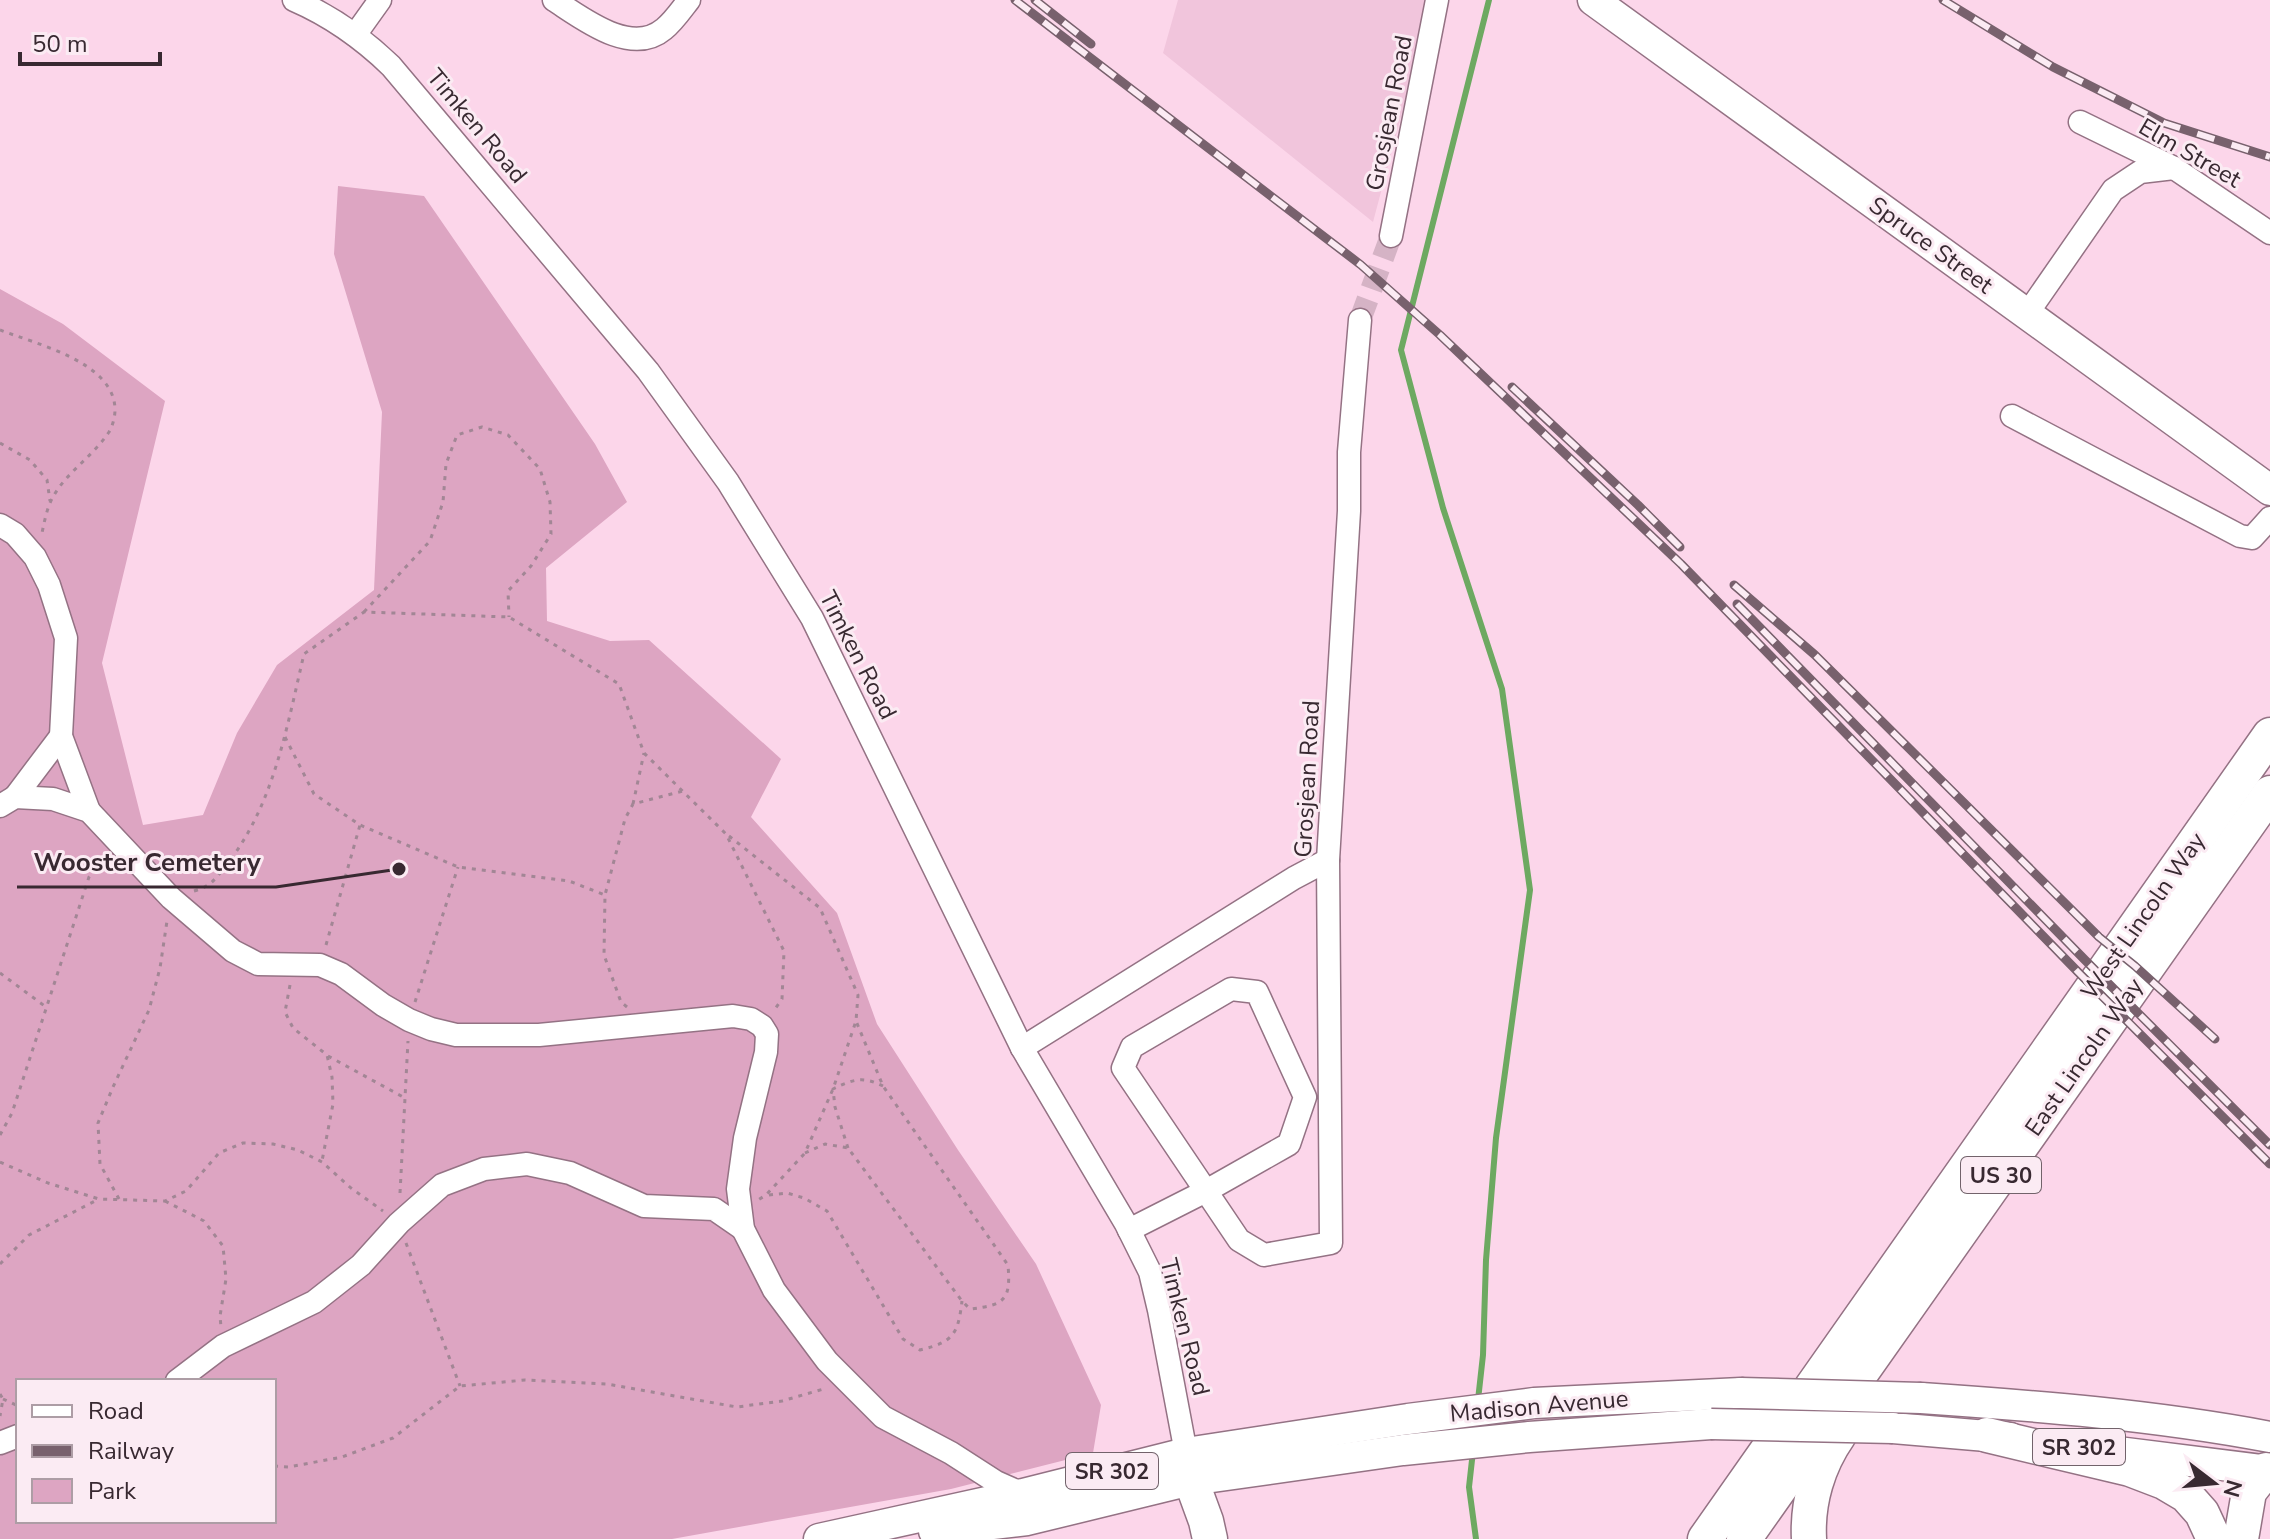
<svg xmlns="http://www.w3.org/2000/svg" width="2270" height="1539" viewBox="0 0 2270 1539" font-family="'Nunito Sans',sans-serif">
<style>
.built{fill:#f1c5dc}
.green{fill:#dda5c2;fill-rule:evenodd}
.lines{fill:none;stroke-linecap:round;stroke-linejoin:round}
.stream{stroke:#6da961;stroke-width:6}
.minor-tunnel{stroke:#d5b3c5;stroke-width:22;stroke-dasharray:22 11;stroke-linecap:butt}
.minor-casing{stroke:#947284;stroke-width:25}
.major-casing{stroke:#947284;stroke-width:33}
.highway-casing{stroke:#947284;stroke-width:37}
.path{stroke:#a28695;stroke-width:3;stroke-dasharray:4 6;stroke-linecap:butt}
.minor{stroke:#fff;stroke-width:22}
.major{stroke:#fff;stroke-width:30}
.highway{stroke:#fff;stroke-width:34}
.rail-casing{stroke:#78616d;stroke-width:9}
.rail{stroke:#fbebf3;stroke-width:6;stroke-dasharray:18;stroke-linecap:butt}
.major-bridge-casing{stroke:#947284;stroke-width:33;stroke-linecap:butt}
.major-bridge{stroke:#fff;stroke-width:30}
.labels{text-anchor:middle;stroke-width:6;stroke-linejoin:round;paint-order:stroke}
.shield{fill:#fbebf3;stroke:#72636b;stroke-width:2}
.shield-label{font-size:22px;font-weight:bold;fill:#382931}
.street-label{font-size:24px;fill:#382931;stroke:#fbebf3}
.leader{fill:none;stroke:#382931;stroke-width:3}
.callout-dot{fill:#382931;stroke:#fbebf3;stroke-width:3}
.callout-label{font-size:26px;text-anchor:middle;font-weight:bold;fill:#382931;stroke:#fbebf3;stroke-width:6;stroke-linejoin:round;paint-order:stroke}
</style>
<rect width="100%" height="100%" fill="#fcd6ea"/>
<!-- built -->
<polygon class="built" points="1178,0 1432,0 1373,222 1163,53"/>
<!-- green -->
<path class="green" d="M338,186L424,196L595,444L627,502L546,568L547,621L610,641L649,640L781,759L751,817L837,913L877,1024L958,1150L1036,1264L1101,1405L1093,1453L951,1489L672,1539H0V289L63,324L165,401L102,663L143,825L203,815L237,733L277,665L374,590L382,412L334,254ZM18,1381H274V1521H18Z"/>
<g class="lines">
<!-- stream -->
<g class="stream">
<polyline points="1478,1400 1483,1355 1486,1260 1496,1138 1530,890 1502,689 1443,508 1401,350 1489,0"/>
<polyline points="1473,1451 1469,1487 1476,1539"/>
</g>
<!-- minor-tunnel -->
<polyline class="minor-tunnel" points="1360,320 1391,236"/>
<defs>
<g id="minor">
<path d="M294,0C331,16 362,38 391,66L648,371L728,482L812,618L1022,1048L1126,1224L1150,1272L1159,1310L1186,1453"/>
<path d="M554,0C582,18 631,57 664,29C673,22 682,9 689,0"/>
<polyline points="355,35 380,0"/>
<polyline points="2080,122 2174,168 2270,233"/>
<polyline points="1391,236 1437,0"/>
<polyline points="2027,314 2113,190 2140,172 2174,168"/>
<polyline points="2012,416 2240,536 2252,538 2270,518"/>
<polyline points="0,525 15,534 35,557 49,585 66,638 61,736 89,811"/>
<polyline points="15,797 61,736"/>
<polyline points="0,806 15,797 53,799 89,811 171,898 233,951 258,964 320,965 341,974 383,1005 409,1020 431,1029 456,1035 539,1035 733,1016 751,1019 762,1026 767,1034 766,1052 745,1138 738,1189 743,1229 774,1290 827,1361 883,1417 951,1453 996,1482 1023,1494"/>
<polyline points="1022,1048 1294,878 1328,860"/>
<polyline points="1129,1230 1206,1191 1289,1144 1305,1097 1257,992 1231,989 1132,1047 1123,1068 1239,1240 1264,1255 1331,1243 1328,860 1349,511 1349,452 1360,320"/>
<polyline points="177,1381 223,1346 314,1302 361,1265 399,1223 442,1185 484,1169 527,1164 570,1173 644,1206 714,1209 743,1229"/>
<polyline points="0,1443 18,1436"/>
</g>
<g id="major">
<polyline points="1593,0 2270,490"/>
<path d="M1921,1398C2038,1406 2154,1415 2270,1437"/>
<polyline points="1893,1428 2010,1438"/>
<polyline points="2102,1450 2270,1471"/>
<polyline points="934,1531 1027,1520 1191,1480 1403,1450 1529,1437 1711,1424"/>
<polyline points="819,1539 1023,1494 1186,1453 1408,1419 1534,1403 1741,1393"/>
</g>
<g id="highway">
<polyline points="1987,1435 2130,1469 2164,1482 2186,1495 2202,1513 2214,1539"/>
<polyline points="1191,1480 1206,1521 1210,1539"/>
<polyline points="1705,1539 2270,735"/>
<polyline points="1744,1539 2270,793"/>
<path d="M1809,1539C1807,1502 1818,1465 1839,1435"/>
<polyline points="2241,1539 2249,1492 2266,1470"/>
</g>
</defs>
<!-- minor casing -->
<use href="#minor" class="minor-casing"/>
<!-- major casing -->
<use href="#major" class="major-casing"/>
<!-- highway casing -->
<use href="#highway" class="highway-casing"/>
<!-- path -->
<g class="path">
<path d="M0,330C36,344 114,362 115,409C115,417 113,425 109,432C92,458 62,475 50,503C46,513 44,523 42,533"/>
<polyline points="0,443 30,460 47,480 50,501"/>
<polyline points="364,612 430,541 443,502 446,464 457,435 482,427 508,435 540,469 550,502 551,534 531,566 508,591 509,617"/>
<polyline points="285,737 314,794 360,825 458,867 569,881 605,895"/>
<polyline points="633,804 644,753"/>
<polyline points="729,836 820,908 858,995 856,1021 833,1089 805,1153 766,1195 758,1200"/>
<path d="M194,891C212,886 216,878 227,864C274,805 287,726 304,654L364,612L509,617L619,684L644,753L726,834L784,951L782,999L775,1009"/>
<polyline points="326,945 360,825"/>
<polyline points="0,973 46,1007"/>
<polyline points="290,985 285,1012 293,1028 327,1055 332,1077 333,1104 322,1161"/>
<polyline points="415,1002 458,867"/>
<polyline points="627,1007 621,1002 604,955 605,895 625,819 633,804 683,791"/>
<polyline points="328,1056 405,1098"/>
<polyline points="0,1135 12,1113 89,877 103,855"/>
<path d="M848,1148L835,1107L833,1089C854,1079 862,1076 883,1086"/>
<path d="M805,1153L825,1144L848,1148L962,1301L970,1309C1005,1305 1011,1300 1008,1265L883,1086L856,1021"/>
<polyline points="0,1162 48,1183 99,1199 165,1201 186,1191 219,1153 243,1143 273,1144 298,1150 322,1162 351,1188 383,1211"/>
<polyline points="400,1193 408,1041"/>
<path d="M769,1195L787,1193L804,1198L827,1211L903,1339L920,1350C953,1342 958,1335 962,1301"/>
<polyline points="119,1199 100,1164 98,1123 113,1087 149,1010 160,968 167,921"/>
<polyline points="165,1201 204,1221 223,1246 226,1279 220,1316 221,1327"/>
<polyline points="406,1243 460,1386"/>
<polyline points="0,1264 29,1235 99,1199"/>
<polyline points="0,1394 3,1399 0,1416"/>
<polyline points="3,1399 18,1406"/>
<polyline points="274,1466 289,1467 342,1457 393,1438 460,1386 525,1380 607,1384 737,1407 782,1401 827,1388"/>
</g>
<!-- minor -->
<use href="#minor" class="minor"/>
<!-- major -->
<use href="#major" class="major"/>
<!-- highway -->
<use href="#highway" class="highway"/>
<defs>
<g id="rail">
<polyline points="1015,0 1361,265 1440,335 1681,564 2078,972 2270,1164"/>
<polyline points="1035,0 1091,44"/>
<polyline points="1943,0 2053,67 2164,123 2270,157"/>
<polyline points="1512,387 1638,505 1680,547"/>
<polyline points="1734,585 1815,655 2099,937 2135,966 2215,1039"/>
<polyline points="1737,604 2085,960 2270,1145"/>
</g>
</defs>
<!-- rail casing -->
<use href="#rail" class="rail-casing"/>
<!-- rail -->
<use href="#rail" class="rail"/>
<defs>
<g id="major-bridge">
<polyline points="1741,1393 1921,1398"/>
<polyline points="1711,1424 1893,1428"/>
</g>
</defs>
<!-- major-bridge casing -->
<use href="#major-bridge" class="major-bridge-casing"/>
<!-- major-bridge -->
<use href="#major-bridge" class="major-bridge"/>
</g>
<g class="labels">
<!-- shield labels -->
<g class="shield">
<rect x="1961" y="1157" width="80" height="36" rx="6"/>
<rect x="2033" y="1429" width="92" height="36" rx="6"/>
<rect x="1066" y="1453" width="92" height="36" rx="6"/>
</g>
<g class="shield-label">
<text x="2001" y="1183">US 30</text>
<text x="2079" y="1455">SR 302</text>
<text x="1112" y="1479">SR 302</text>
</g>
<!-- street labels -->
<g class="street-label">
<text transform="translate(1389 113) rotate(-79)" y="8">Grosjean Road</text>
<text transform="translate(477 126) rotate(50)" y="8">Timken Road</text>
<text transform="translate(2190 153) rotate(30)" y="8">Elm Street</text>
<text transform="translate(1931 245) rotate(36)" y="8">Spruce Street</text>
<text transform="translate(858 655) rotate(63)" y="8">Timken Road</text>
<text transform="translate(1307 779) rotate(-87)" y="8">Grosjean Road</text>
<text transform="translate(2143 916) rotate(-55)" y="8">West Lincoln Way</text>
<text transform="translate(2084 1057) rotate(-55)" y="8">East Lincoln Way</text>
<text transform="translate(1185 1327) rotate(76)" y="8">Timken Road</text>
<text transform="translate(1539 1406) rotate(-5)" y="8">Madison Avenue</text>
</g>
</g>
<!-- callouts -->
<path class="leader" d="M399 869L276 887H17"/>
<circle class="callout-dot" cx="399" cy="869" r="8"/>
<g class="callout-label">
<text x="147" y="871">Wooster Cemetery</text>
</g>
<!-- legend -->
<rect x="16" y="1379" width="260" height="144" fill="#fbebf3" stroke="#ad9da5" stroke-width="2"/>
<rect x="32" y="1405" width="40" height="12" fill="#ffffff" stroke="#ad9da5" stroke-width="2"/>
<text x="88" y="1419" font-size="24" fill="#382931">Road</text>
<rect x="32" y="1445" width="40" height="12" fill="#78616d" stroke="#ad9da5" stroke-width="2"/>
<text x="88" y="1459" font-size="24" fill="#382931">Railway</text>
<rect x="32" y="1479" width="40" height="24" fill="#dda5c2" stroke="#ad9da5" stroke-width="2"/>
<text x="88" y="1499" font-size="24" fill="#382931">Park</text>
<!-- north arrow -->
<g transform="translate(2214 1483) rotate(106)" stroke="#fbebf3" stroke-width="6" paint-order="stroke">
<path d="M0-6L14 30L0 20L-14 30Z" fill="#382931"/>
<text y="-12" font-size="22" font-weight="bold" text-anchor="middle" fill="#382931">N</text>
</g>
<!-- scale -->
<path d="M20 52v12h140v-12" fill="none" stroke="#382931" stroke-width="4"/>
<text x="32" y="52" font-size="24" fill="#382931" stroke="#fbebf3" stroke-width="6" paint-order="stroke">50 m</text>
</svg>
